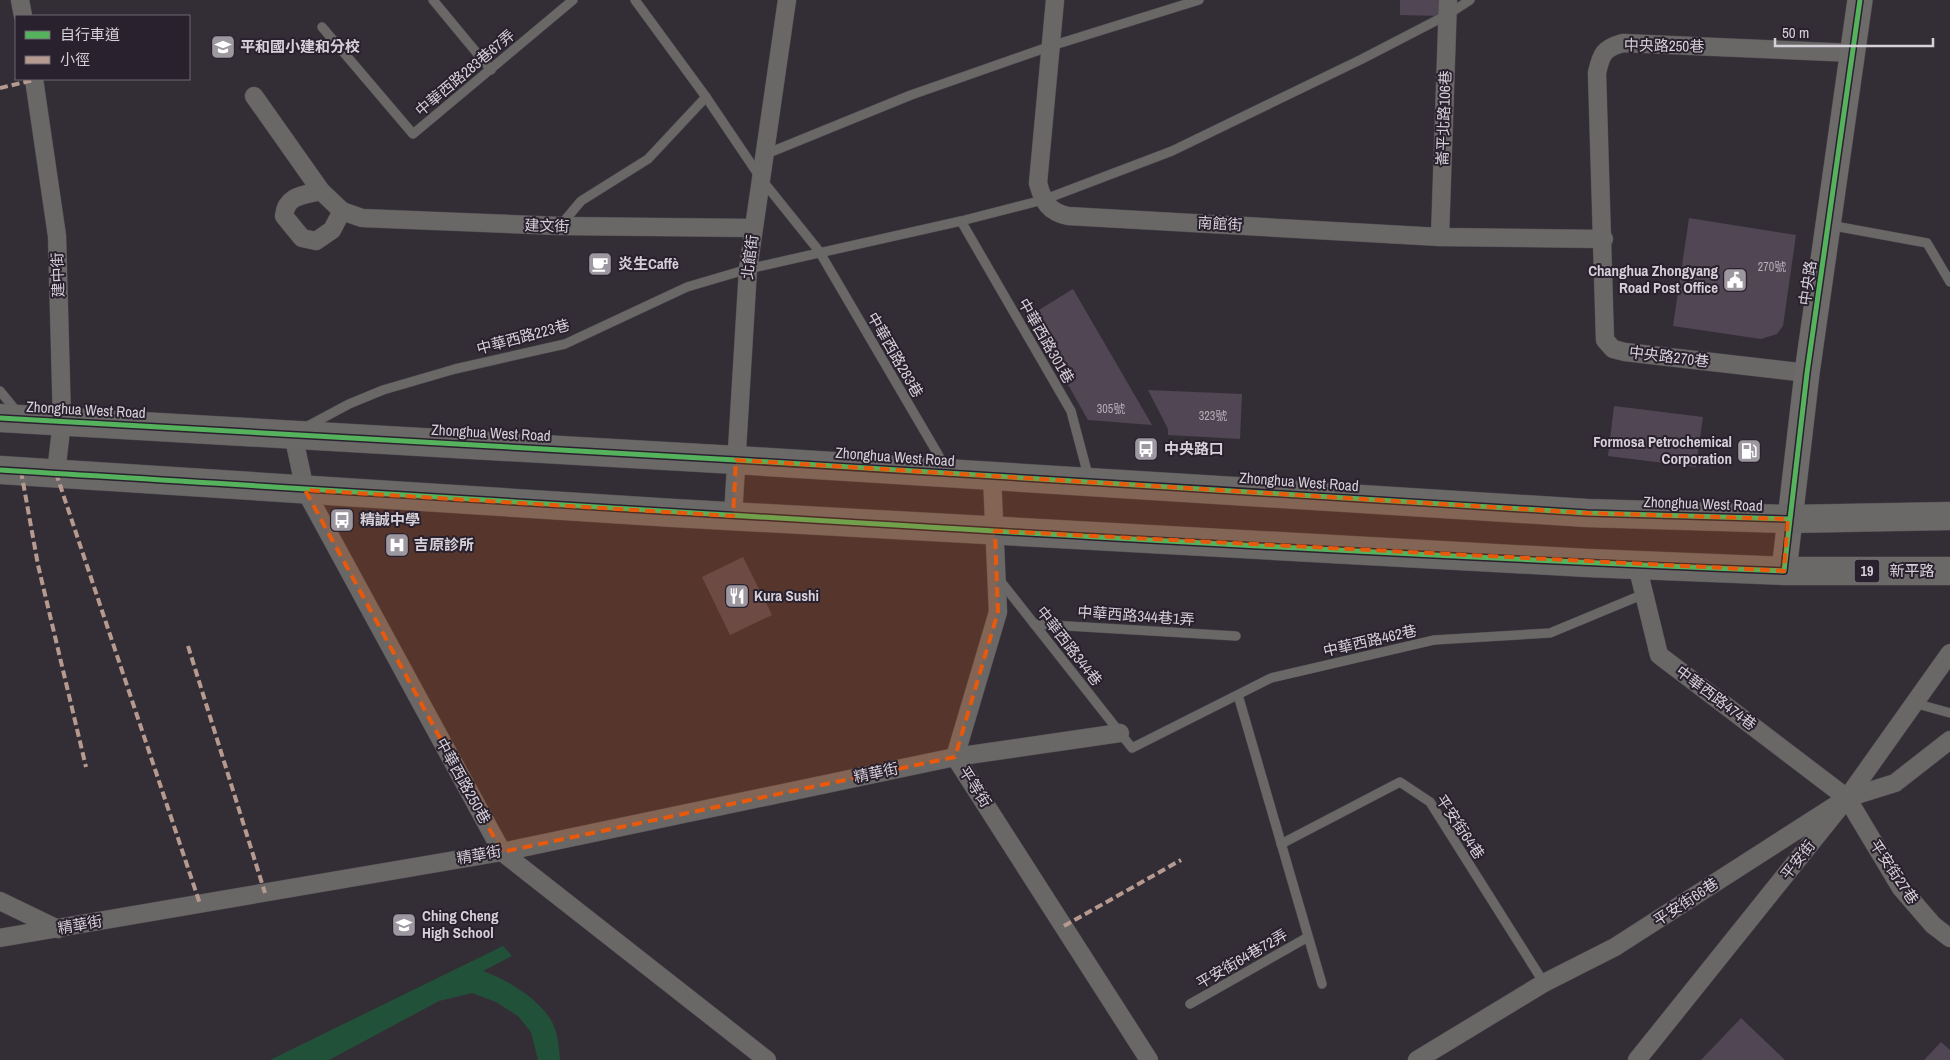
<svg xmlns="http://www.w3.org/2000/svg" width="1950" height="1060" viewBox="0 0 1950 1060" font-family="'Archivo Narrow','Noto Sans TC',sans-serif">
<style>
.green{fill:#225139}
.building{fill:#504654}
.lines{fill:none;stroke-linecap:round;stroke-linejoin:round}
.lane-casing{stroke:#504c52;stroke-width:10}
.street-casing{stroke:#504c52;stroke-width:19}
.secondary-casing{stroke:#504c52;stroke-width:26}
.primary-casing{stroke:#504c52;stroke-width:29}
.lane{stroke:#696867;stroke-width:9}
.street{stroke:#696867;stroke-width:18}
.secondary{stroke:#6d6a6a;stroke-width:25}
.primary{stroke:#6b6868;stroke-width:28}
.quiet{stroke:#b69a8f;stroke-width:4;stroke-dasharray:8 4;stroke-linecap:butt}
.cycleway-casing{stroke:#2a212e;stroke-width:8}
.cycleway{stroke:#56b35d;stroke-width:5}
.marked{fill:#e8590c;fill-opacity:0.2;stroke:#e8590c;stroke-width:4;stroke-dasharray:10 6;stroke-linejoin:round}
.labels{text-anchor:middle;stroke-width:4;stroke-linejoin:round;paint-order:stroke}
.number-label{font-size:12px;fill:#b4aeb8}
.shield{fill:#2a212e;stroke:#a29ca6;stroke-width:1}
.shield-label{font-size:14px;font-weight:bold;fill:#d6d1d9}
.street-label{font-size:15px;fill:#d6d1d9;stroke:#2a212e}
.poi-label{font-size:15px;font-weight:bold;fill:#d6d1d9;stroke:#2a212e;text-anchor:start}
</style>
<rect width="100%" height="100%" fill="#332e35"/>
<!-- green -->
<path class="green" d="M503,946L512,956L483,971C506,979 540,999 552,1022C558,1033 559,1048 560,1060H538L531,1032L518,1016L496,1002L472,993L439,1001L329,1060H270Z"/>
<!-- building -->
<g class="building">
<polygon points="1400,0 1440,0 1440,16 1400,15"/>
<polygon points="1689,218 1796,235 1783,326 1777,334 1761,339 1673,326"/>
<polygon points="1073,289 1152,425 1088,420 1029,316"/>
<polygon points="1148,390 1242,394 1240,439 1168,435 1168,429"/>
<polygon points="1614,406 1703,417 1696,467 1608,456"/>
<polygon points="743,557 772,615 730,635 702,577"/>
<polygon points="1741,1018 1785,1060 1701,1060"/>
<polygon points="1941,1042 1950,1050 1950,1060 1924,1060"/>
</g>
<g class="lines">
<defs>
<g id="lane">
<polyline points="433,0 491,70"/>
<polyline points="635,0 706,97 762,180 819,251 946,468"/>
<polyline points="322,27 413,134 573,0"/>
<polyline points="766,154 911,95 1051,46 1199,0"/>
<polyline points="961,221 1071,411 1089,479"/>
<polyline points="1829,225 1927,243 1950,282"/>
<polyline points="560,226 581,201 648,159 706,97"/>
<polyline points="0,391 18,413"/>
<polyline points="306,427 349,404 383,390 455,369 565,344 687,287 748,269 961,221 1043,200 1172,151 1362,59 1447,15 1470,0"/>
<polyline points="998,578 1132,748 1271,678 1434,640 1550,633 1644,594"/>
<polyline points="1034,624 1236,636"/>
<polyline points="1238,695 1322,984"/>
<polyline points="1914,703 1950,713"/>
<polyline points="1281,844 1400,782 1430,802 1544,983"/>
<polyline points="1190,1004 1308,937"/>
</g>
<g id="street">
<polyline points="20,0 23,16"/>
<path d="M1055,0L1038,183C1043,202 1049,212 1068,216L1440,237L1604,239"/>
<polyline points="34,79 57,236 62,421 56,473"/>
<path d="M254,96L321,191L342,211L332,230L316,241L302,238L284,216C286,195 304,195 321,191"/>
<polyline points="342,211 362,218 560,226 753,228"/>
<polyline points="1440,237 1448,0"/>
<path d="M1807,373L1625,352L1613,349L1605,340L1597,73C1601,54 1604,48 1623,43L1854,53"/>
<polyline points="293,434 305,490 502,852 767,1060"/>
<polyline points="992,476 998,612 955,757 1149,1060"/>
<polyline points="733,516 748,269 787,0"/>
<polyline points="1637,565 1659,655 1847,798 1901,888 1933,925 1950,938"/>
<polyline points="0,901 58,929"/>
<polyline points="0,938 502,852 955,757 1120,733"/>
<polyline points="1417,1060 1544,983 1615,947 1847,798 1895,783 1950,740"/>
<polyline points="1637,1060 1847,798 1950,653"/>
</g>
<polyline id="secondary" points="1784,571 1807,373 1860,0"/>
<g id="primary">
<polyline points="0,418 736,460 1587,513 1788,519 1950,516"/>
<polyline points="0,470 674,513 1587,563 1784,571 1950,571"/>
</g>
</defs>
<!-- lane casing -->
<use href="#lane" class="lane-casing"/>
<!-- street casing -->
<use href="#street" class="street-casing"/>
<!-- secondary casing -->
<use href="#secondary" class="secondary-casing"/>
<!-- primary casing -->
<use href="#primary" class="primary-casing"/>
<!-- lane -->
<use href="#lane" class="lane"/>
<!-- street -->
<use href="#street" class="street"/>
<!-- secondary -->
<use href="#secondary" class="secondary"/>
<!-- primary -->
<use href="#primary" class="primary"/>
<!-- quiet -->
<g class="quiet">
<polyline points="0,88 34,80"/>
<polyline points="21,471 38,565 86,767"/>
<polyline points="56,473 200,904"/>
<polyline points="188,646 265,893"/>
<polyline points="1064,926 1181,860"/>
</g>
<defs>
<g id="cycleway">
<polyline points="0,418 736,460 1587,513 1788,519"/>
<path d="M0,470C594,506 1189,547 1784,571L1807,373L1860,0"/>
</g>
</defs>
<!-- cycleway casing -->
<use href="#cycleway" class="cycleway-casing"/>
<!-- cycleway -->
<use href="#cycleway" class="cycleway"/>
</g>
<!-- marked area -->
<path class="marked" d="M736,460L1587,513L1788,519L1784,571L995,531L998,612L955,757L502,852L305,490L733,516Z"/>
<!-- icons -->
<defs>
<symbol id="school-square" viewBox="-11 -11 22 22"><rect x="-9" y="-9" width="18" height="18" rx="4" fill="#9d98a0" stroke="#2a212e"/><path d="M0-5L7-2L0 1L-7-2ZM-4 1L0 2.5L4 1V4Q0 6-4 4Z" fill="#fff"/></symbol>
<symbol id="cafe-square" viewBox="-11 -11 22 22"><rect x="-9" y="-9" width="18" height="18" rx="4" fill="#9d98a0" stroke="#2a212e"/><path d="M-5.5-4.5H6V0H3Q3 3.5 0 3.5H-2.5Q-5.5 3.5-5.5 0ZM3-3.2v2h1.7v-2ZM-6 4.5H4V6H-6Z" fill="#fff"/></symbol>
<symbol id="civic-square" viewBox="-11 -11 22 22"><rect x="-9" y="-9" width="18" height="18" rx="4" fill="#9d98a0" stroke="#2a212e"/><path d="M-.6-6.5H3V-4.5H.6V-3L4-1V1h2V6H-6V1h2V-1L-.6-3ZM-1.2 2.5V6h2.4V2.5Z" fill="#fff"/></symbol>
<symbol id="bus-square" viewBox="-11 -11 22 22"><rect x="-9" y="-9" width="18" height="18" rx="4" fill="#9d98a0" stroke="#2a212e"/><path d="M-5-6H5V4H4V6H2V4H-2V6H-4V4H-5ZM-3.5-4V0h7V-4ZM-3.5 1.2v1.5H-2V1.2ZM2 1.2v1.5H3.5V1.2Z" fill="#fff"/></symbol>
<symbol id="fuel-square" viewBox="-11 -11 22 22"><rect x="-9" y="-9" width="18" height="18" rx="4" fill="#9d98a0" stroke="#2a212e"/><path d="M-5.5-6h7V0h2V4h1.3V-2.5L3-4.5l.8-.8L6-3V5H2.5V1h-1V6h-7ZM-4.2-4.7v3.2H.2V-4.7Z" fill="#fff"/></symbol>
<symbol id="hospital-square" viewBox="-11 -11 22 22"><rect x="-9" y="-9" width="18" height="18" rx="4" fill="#9d98a0" stroke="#2a212e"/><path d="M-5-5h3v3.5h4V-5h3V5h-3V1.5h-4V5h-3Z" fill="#fff"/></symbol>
<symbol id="restaurant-square" viewBox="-11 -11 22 22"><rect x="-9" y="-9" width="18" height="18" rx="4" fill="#9d98a0" stroke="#2a212e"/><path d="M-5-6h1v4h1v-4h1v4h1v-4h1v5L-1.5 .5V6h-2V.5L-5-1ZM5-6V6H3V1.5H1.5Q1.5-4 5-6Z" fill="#fff"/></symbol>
</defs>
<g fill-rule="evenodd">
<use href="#school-square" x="209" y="33" width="28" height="28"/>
<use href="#cafe-square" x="586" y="250" width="28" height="28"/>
<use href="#civic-square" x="1721" y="266" width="28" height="28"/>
<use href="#bus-square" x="1132" y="435" width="28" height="28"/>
<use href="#fuel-square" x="1735" y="437" width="28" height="28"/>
<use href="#bus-square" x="328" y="506" width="28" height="28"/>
<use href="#hospital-square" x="383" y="531" width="28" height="28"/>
<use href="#restaurant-square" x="723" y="582" width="28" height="28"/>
<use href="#school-square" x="390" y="911" width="28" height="28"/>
</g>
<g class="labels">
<!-- number labels -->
<g class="number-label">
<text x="1772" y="271">270號</text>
<text x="1111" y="413">305號</text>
<text x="1213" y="420">323號</text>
</g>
<!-- shield labels -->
<rect class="shield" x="1854.5" y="559.5" width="25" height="23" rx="4"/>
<g class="shield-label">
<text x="1867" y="576">19</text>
</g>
<!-- street labels -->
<g class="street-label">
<text transform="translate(1664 46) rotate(1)" y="5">中央路250巷</text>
<text transform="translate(465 73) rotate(-40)" y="5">中華西路283巷67弄</text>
<text transform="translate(1444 118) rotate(-88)" y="5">崙平北路106巷</text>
<text transform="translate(1220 224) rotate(3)" y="5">南館街</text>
<text transform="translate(547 226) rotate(2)" y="5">建文街</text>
<text transform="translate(750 257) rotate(-83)" y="5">北館街</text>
<text transform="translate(58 275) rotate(-92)" y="5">建中街</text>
<text transform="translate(1808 283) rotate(-82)" y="5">中央路</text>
<text transform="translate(523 337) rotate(-15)" y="5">中華西路223巷</text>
<text transform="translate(1046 341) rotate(60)" y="5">中華西路301巷</text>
<text transform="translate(895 355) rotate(60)" y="5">中華西路283巷</text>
<text transform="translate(1669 357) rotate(7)" y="5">中央路270巷</text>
<text transform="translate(86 410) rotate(3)" y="5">Zhonghua West Road</text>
<text transform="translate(491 433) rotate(3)" y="5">Zhonghua West Road</text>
<text transform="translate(895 457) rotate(4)" y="5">Zhonghua West Road</text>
<text transform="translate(1299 482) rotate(4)" y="5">Zhonghua West Road</text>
<text transform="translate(1703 504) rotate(2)" y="5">Zhonghua West Road</text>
<text x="1912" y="576">新平路</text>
<text transform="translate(1136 616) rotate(4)" y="5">中華西路344巷1弄</text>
<text transform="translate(1370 641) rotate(-13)" y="5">中華西路462巷</text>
<text transform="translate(1069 646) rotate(52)" y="5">中華西路344巷</text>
<text transform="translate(1716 698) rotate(37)" y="5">中華西路474巷</text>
<text transform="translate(876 773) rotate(-12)" y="5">精華街</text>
<text transform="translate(463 781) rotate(61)" y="5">中華西路250巷</text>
<text transform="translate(975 787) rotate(57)" y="5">平等街</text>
<text transform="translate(1460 827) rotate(56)" y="5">平安街64巷</text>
<text transform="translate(479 855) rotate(-10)" y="5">精華街</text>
<text transform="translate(1798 860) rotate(-52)" y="5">平安街</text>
<text transform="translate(1894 872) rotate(56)" y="5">平安街27巷</text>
<text transform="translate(1686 902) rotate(-33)" y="5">平安街66巷</text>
<text transform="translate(80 925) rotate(-10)" y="5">精華街</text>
<text transform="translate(1242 959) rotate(-30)" y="5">平安街64巷72弄</text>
</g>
<!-- poi labels -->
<g class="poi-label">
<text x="240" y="52">平和國小建和分校</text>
<text x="618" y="269">炎生Caffè</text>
<text x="1718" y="276" text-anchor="end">Changhua Zhongyang<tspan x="1718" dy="17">Road Post Office</tspan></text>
<text x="1732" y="447" text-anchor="end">Formosa Petrochemical<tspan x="1732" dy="17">Corporation</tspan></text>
<text x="1164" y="454">中央路口</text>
<text x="360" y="525">精誠中學</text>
<text x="414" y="550">吉原診所</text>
<text x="754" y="601">Kura Sushi</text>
<text x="422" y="921">Ching Cheng<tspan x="422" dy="17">High School</tspan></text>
</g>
</g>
<!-- legend -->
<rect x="15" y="15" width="175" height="65" fill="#2a212e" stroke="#6f6772"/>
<rect x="25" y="31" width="25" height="8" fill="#56b35d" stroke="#6f6772"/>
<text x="60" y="40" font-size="15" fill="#d6d1d9">自行車道</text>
<rect x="25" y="56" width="25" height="8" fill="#b69a8f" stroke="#6f6772"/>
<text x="60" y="65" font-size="15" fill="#d6d1d9">小徑</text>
<!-- scale -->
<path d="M1775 38v8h158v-8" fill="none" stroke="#d6d1d9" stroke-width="2.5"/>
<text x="1782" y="38" font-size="15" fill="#d6d1d9" stroke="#2a212e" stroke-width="4" paint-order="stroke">50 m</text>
</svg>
